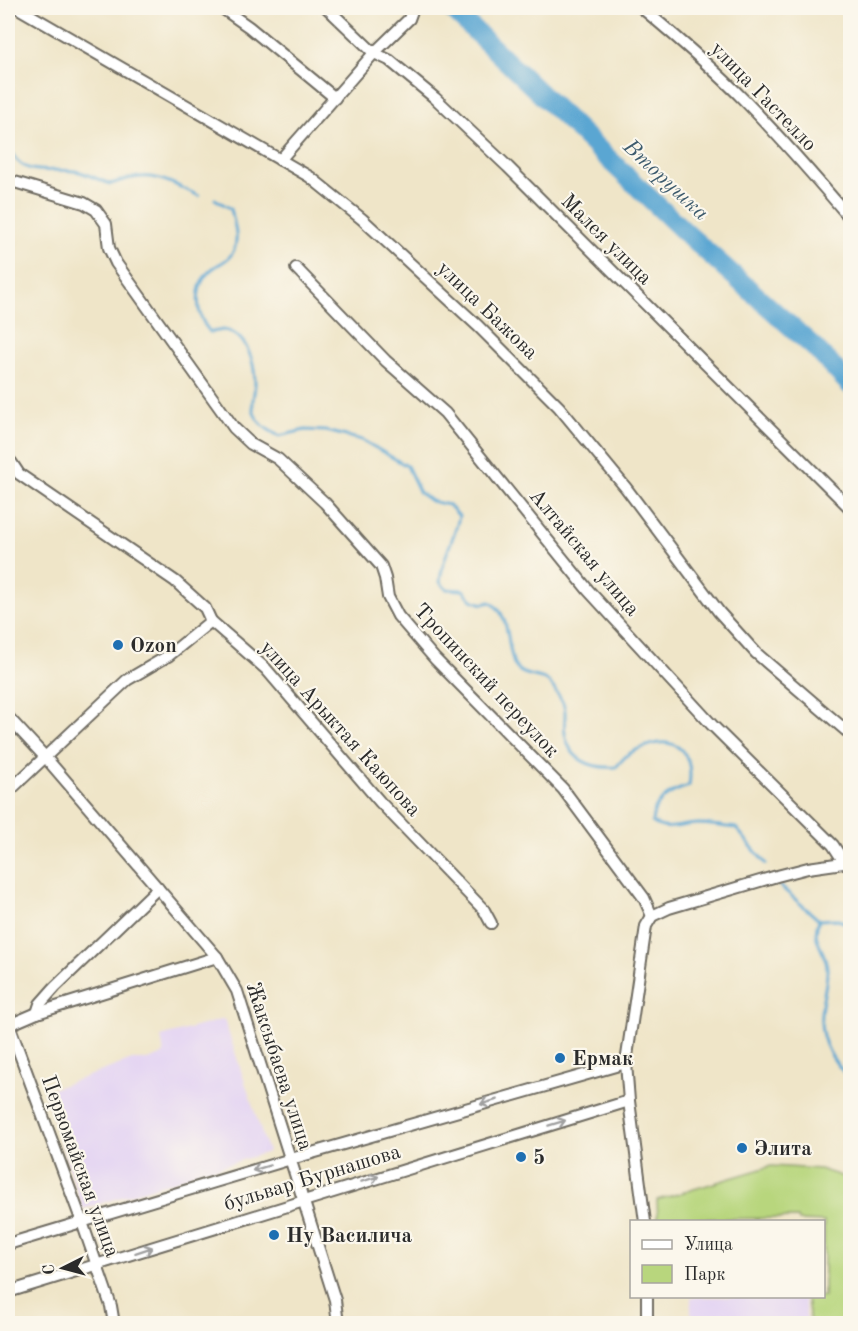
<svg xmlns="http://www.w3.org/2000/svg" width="858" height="1331" viewBox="0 0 858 1331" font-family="'Old Standard TT',serif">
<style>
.built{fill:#e3d3f3}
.green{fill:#b8d67d;stroke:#728054;stroke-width:1.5}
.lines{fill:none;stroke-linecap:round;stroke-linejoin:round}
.stream{stroke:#5aa6d2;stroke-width:3}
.river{stroke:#5aa6d2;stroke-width:20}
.minor-casing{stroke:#706c62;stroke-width:14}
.minor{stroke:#fff;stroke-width:10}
.oneway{stroke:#a0a0a0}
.poi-dot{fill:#1f6fb2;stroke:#fbf7ec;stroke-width:2}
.labels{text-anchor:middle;stroke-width:4.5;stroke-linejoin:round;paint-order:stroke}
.street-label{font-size:21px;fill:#2b2b2b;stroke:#fbf7ec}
.poi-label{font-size:21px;font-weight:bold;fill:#2b2b2b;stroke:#fbf7ec;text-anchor:start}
.water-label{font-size:22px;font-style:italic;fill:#3e5c6e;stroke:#fbf7ec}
</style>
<rect width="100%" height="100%" fill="#fbf7ec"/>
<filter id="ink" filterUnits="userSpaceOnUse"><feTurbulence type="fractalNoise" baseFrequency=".0167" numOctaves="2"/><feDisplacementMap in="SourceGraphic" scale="12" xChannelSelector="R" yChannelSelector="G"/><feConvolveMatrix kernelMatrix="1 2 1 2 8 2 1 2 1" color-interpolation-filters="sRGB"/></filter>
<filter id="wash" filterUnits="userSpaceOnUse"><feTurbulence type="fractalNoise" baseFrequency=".008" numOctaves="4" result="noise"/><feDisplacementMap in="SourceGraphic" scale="24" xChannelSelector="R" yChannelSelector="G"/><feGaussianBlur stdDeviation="1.35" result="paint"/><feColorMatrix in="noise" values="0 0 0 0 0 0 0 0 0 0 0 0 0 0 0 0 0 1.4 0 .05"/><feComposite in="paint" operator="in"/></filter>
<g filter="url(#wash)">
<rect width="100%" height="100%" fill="#efe5c8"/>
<!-- built -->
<g class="built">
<polygon points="224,1019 268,1152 83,1209 44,1092 132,1060 148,1060 164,1054 161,1037"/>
<polygon points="691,1297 804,1297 807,1323 691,1323"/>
</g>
<!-- green -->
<polygon class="green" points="771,1166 820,1169 850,1179 850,1323 810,1323 807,1297 824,1296 824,1222 799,1221 798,1218 690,1219 689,1221 658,1221 657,1200"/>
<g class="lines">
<!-- stream -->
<g class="stream">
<path d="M8,146C24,183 50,165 80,172C90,175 101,181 111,184C151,169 163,179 199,196"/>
<path d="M215,199L231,209C234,224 241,241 231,255C226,262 218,264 212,269C193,285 195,315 210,332C215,332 220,330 224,330C247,334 255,363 255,383C255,394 250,404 255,415C260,426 269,430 279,436L305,430L326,431L362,440L407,466L420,493L431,501L449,505L459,516C455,539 442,556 440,582L446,589L463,590L472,600L483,604L490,602C511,614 506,644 514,664C522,681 543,671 552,686C556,692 562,699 564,706C567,716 563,724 565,733C569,760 591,769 616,767C620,763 624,757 629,754C634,750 641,748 647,746C678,735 694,755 689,786C671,791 653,801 652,822C667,833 681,824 698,824C710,824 723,827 736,828L766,864"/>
<polyline points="780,886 819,920 835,919 847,923 850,931"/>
<path d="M819,920C810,941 826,949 827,968C828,987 819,1005 821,1023C822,1046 835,1064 850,1079"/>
</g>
<!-- river -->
<polyline class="river" points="451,8 686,233 816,349 850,385"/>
</g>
</g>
<g filter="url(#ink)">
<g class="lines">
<defs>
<g id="minor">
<polyline points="18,8 310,177 362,219 478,326 559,407 626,488 719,612 756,653 850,734"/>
<polyline points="222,8 249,27 335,98"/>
<polyline points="327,8 374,53 389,60 435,98 508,167 850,508"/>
<path d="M642,8C678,38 713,68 745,101C782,139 816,178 850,218"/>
<polyline points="280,160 374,53 409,19 413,8"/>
<polyline points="8,180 84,203 96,210 106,224 109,248 116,263 234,428 251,444 278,459 325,503 381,566 385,578 388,597 398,616 435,659 563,789 644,898 652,916"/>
<polyline points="296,268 386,361 445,413 588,590 712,725 833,845 844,862"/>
<polyline points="11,462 19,474 175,581 205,608 211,621 266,669 380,802 484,910 491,923"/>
<polyline points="8,717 46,758 217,957 237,991 335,1300 338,1324"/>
<polyline points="8,792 127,680 168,656 211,621"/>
<polyline points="37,1013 40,1004 55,987 158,888"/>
<polyline points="8,1022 82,1222 111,1306 114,1324"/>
<polyline points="9,1025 37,1013 217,957"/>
<polyline points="645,1222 629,1101 626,1063 646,926 652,916 669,908 777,876 808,868 850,862"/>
<polyline points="8,1244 291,1159 626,1063"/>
<polyline points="8,1292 629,1101"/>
<polyline points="647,1296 647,1324"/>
</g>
</defs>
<!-- minor casing -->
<use href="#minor" class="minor-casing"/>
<!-- minor -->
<use href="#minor" class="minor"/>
</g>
<!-- one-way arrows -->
<defs><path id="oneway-shaft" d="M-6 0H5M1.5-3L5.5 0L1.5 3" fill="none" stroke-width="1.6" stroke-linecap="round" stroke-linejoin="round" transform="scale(1.5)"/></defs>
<g class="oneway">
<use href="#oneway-shaft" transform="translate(489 1102) rotate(164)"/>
<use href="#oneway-shaft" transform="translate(557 1123) rotate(-17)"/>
<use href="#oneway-shaft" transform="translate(261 1168) rotate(163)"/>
<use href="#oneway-shaft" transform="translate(370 1179) rotate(-17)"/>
<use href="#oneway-shaft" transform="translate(144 1250) rotate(-18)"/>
</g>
</g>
<!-- markers -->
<g class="poi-dot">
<circle cx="118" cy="645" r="6"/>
<circle cx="560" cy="1058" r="6"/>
<circle cx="742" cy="1148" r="6"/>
<circle cx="521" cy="1157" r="6"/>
<circle cx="274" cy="1235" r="6"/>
</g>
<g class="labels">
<!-- street labels -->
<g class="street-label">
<text transform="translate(764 96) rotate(46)" y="7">улица Гастелло</text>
<text transform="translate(607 239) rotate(45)" y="7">Малея улица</text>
<text transform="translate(488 310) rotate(44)" y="7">улица Бажова</text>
<text transform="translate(585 552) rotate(50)" y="7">Алтайская улица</text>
<text transform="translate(487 680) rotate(47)" y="7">Тропинский переулок</text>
<text transform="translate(341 728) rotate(48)" y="7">улица Арыктая Каюпова</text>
<text transform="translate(280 1066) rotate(72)" y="7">Жаксыбаева улица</text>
<text transform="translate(81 1166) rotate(70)" y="7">Первомайская улица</text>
<text transform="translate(312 1177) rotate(-17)" y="7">бульвар Бурнашова</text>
</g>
<!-- poi labels -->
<g class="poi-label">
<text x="130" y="652">Ozon</text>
<text x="572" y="1065">Ермак</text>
<text x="754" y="1155">Элита</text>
<text x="533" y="1164">5</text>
<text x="286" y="1242">Ну Василича</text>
</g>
<!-- water labels -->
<g class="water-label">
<text transform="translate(667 179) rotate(43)" y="8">Вторушка</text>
</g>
</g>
<!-- margin -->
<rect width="858" height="1331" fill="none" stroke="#fbf7ec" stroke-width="30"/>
<!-- legend -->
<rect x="630" y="1220" width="195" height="78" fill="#fbf7ec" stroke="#a8a59f" stroke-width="1.5"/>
<rect x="642" y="1240" width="30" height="9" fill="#ffffff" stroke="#a8a59f" stroke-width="1.5"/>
<text x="684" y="1250" font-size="18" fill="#2b2b2b">Улица</text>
<rect x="642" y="1265" width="30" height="18" fill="#b8d67d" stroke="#a8a59f" stroke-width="1.5"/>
<text x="684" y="1280" font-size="18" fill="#2b2b2b">Парк</text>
<!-- north arrow -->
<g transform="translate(63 1268) rotate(264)" stroke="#fbf7ec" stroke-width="4.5" paint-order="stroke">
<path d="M0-4.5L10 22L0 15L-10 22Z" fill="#2b2b2b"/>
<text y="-9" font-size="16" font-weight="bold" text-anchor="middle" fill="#2b2b2b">С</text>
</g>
</svg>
